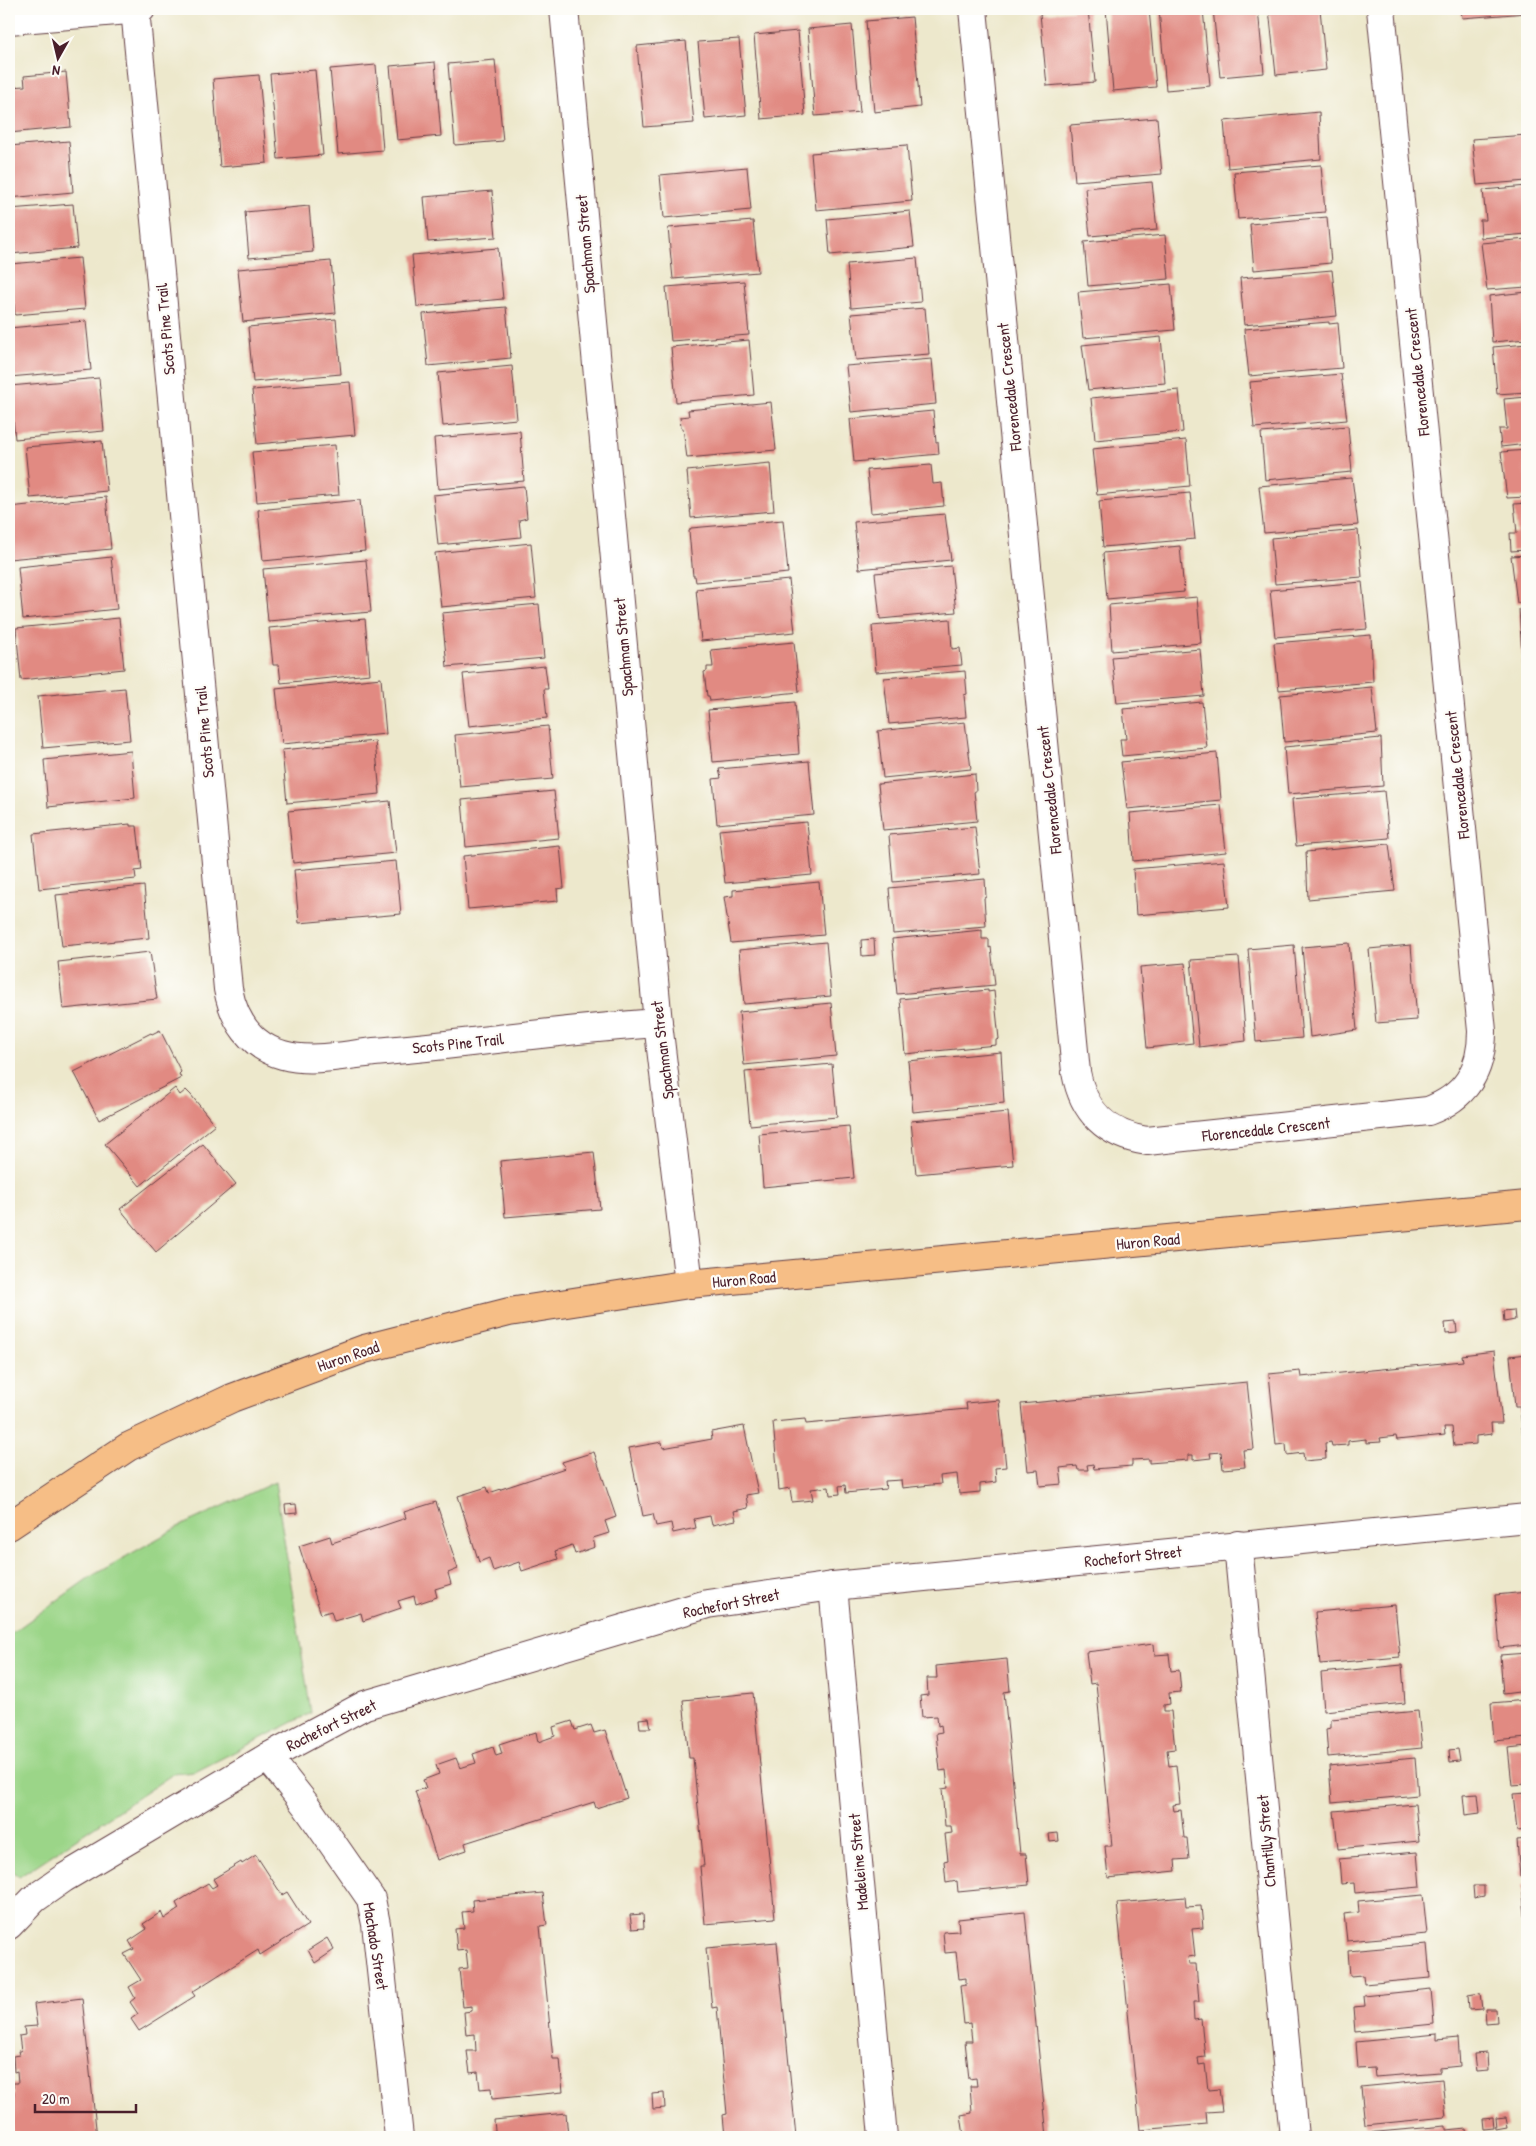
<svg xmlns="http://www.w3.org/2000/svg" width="1536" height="2146" viewBox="0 0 1536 2146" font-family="'Patrick Hand',sans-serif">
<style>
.green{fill:#9bd588;stroke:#727a5a}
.building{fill:#e18a82}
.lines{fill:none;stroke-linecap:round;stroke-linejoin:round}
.minor-casing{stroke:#623d43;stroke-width:30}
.major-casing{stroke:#623d43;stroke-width:30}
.minor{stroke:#fff;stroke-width:28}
.major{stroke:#f6be86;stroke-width:28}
.labels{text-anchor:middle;stroke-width:4.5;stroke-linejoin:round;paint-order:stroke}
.street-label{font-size:16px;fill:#4a1f2b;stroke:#fdfcf7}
</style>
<rect width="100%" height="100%" fill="#fdfcf7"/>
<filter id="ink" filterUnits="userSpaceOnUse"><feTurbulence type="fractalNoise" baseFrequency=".02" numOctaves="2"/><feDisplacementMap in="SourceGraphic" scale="10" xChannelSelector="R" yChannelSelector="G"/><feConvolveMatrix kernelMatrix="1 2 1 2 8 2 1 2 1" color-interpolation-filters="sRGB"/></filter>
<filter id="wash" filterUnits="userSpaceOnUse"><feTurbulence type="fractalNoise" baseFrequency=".0096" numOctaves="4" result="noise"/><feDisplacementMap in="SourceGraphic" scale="20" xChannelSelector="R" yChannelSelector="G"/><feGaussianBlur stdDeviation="1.12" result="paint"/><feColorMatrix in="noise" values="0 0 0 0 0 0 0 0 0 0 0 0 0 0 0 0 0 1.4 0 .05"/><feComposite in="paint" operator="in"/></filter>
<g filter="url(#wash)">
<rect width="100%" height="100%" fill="#ede8cc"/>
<!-- green -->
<polygon class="green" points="275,1482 311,1713 195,1772 173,1774 19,1877 9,1867 9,1635 90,1577 178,1527"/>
<g id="blocks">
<!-- building -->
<g class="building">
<polygon points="1088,9 1095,82 1047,86 1040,14"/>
<polygon points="1106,9 1149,9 1156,87 1113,91"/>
<polygon points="1159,9 1203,9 1210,86 1166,90"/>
<polygon points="1213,9 1258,9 1264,73 1220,77"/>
<polygon points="1269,9 1320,9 1326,70 1276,75"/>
<polygon points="1461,9 1527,9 1527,13 1462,18"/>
<polygon points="912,17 920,107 874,112 866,21"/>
<polygon points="852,25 860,112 815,116 808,29"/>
<polygon points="798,31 805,115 761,119 754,35"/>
<polygon points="739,39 746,115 705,119 698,42"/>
<polygon points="686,41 694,123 644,127 637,46"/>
<polygon points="495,60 503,141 455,145 448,64"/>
<polygon points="435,62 441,136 397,140 390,66"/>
<polygon points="376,65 383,150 338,154 330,69"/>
<polygon points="315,70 323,155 278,159 270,74"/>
<polygon points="66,72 71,127 9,133 9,87 25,86 24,76"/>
<polygon points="259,75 267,163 220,167 213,79"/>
<polygon points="1319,112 1321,159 1228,168 1224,121"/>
<polygon points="1157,118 1162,174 1075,181 1070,125"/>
<polygon points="1527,135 1527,181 1477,185 1472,139"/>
<polygon points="69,141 73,192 9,198 9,146"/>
<polygon points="907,145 912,201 816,210 811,153"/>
<polygon points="1321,165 1325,212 1238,219 1234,172"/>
<polygon points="747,167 751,210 664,218 660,175"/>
<polygon points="1152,182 1157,230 1090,236 1085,188"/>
<polygon points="1527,186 1527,234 1481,238 1480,220 1486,220 1483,190"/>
<polygon points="492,191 496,237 428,242 424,197"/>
<polygon points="73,204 77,248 10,254 9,209"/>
<polygon points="309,206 313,252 249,258 245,212"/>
<polygon points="910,211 914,247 830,255 827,219"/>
<polygon points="1327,217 1331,263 1254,270 1250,224"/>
<polygon points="753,221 758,272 673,279 668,228"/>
<polygon points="1165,235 1169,279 1088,286 1084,242"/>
<polygon points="1527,239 1527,287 1487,290 1481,243"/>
<polygon points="498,248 503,299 417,307 412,255"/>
<polygon points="80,258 85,309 15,315 10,264"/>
<polygon points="917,258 921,302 851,308 847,264"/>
<polygon points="331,261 336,313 243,322 238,269"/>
<polygon points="1332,270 1337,316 1244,325 1240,278"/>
<polygon points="744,281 749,335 671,341 666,287"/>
<polygon points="1171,284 1175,330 1083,338 1078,292"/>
<polygon points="1527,292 1527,339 1492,342 1489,296"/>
<polygon points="506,307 511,358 428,366 423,314"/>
<polygon points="925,308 929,354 856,360 851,314"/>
<polygon points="336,319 341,374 253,382 248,327"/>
<polygon points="86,321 91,370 9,377 9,328"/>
<polygon points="1329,322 1329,324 1338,323 1342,368 1249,376 1244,329"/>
<polygon points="1161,337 1165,383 1088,390 1082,345"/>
<polygon points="749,340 754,395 676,402 671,347"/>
<polygon points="1527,344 1527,392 1497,394 1493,347"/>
<polygon points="932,359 936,404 851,412 846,366"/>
<polygon points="512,366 517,419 443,426 438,373"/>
<polygon points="1341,374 1347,420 1254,428 1250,382"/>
<polygon points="99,378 104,431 15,439 10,386"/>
<polygon points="350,382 355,435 257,444 252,390"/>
<polygon points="1179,390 1183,432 1095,440 1091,398"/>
<polygon points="1527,397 1527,444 1501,447 1499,429 1507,429 1504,399"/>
<polygon points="771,402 776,450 687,458 683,428 681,428 680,417 689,416 688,410"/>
<polygon points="933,411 936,442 938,442 939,454 854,462 850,419"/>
<polygon points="1348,426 1352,472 1265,480 1261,433"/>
<polygon points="520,431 524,481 438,489 434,438"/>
<polygon points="1186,440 1190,486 1097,495 1092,449"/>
<polygon points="102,441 107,491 30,498 25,447"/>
<polygon points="335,445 339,495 257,502 252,452"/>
<polygon points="1527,450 1527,497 1507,498 1501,452"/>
<polygon points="770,463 774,511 691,518 687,471"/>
<polygon points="931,465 933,484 942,483 944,506 871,513 867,470"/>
<polygon points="1352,478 1358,525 1264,533 1259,486"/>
<polygon points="524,486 527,518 519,520 521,537 438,545 433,495"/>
<polygon points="1190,493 1195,539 1103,547 1099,501"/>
<polygon points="106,497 111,549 9,559 9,507"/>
<polygon points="360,500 365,551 263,561 258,510"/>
<polygon points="1527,503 1527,550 1511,551 1510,533 1517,533 1514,504"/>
<polygon points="945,514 951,560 859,569 854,522"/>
<polygon points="783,520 788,573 696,582 695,576 693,576 689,531 691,528"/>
<polygon points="1358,530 1362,577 1275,584 1271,538"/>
<polygon points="531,543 536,598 441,607 435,553"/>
<polygon points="1180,546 1184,592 1107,599 1103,553"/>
<polygon points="1527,555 1527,602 1517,603 1511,556"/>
<polygon points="111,557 117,609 23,619 18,567"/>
<polygon points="366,560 371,612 268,621 263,569"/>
<polygon points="951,566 956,612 880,619 875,573"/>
<polygon points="789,580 795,632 701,641 696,589"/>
<polygon points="1362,582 1367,629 1275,637 1270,590"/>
<polygon points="1197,597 1201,643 1112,651 1109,605"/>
<polygon points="539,604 544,658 447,667 442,613"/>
<polygon points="1527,608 1527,656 1522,656 1519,609"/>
<polygon points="119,618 124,669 21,680 16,628"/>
<polygon points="365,619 370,674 281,683 279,665 273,665 269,628"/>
<polygon points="950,619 952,649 960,648 962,665 876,672 872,626"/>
<polygon points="1371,635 1373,682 1279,690 1274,643"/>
<polygon points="794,642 799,692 710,701 709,696 707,696 704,672 707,671 707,667 713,667 711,650"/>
<polygon points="1200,649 1204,696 1117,703 1112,657"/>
<polygon points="1527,660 1527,706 1526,706 1522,661"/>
<polygon points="545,666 548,689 544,689 547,718 469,726 463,674"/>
<polygon points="965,671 967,694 964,695 966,717 889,724 884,678"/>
<polygon points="381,678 386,734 282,744 276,689"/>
<polygon points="1372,687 1377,733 1284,742 1280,695"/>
<polygon points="125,688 130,740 43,748 38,696"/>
<polygon points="795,702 799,754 713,762 708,710"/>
<polygon points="1202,702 1207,748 1122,756 1120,739 1126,739 1123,709"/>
<polygon points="965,722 971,769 883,778 878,731"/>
<polygon points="548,726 553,779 460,787 455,735"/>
<polygon points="1381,738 1383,786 1288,794 1284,747"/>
<polygon points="375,741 380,794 287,803 282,750"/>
<polygon points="131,751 135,798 48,807 44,760"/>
<polygon points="1217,753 1221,800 1127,809 1121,762"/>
<polygon points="809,761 814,815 717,824 713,779 721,778 719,769"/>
<polygon points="975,774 976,791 974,791 977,821 883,830 878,784"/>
<polygon points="554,791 559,838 466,847 462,800"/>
<polygon points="1384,791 1389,838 1296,846 1292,799"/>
<polygon points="390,801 396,853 293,863 288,811"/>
<polygon points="1221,805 1226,852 1133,861 1130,813"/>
<polygon points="807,822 812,875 725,883 719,830"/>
<polygon points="130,824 130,826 137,826 142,870 135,871 136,879 39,889 33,834"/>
<polygon points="975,827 980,874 893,882 889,835"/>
<polygon points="1389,844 1395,891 1308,899 1306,852"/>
<polygon points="560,846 564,888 557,889 558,901 468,909 463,856"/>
<polygon points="396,861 401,914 299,923 294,870"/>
<polygon points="1224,861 1229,907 1136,915 1133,869"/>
<polygon points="985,879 986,897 984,898 986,926 893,934 889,888"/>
<polygon points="819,882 824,935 731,943 724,897 733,896 733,890"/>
<polygon points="144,886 149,938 62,946 56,895"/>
<polygon points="982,930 982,939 989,939 989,948 991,947 995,985 897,994 892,939"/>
<polygon points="874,939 875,955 862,956 861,940"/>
<polygon points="826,942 831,996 744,1004 739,950"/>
<polygon points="1349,943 1357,1030 1310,1037 1302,947"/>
<polygon points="1294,945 1302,1038 1256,1042 1248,949"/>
<polygon points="1411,945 1417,1020 1376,1023 1369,949"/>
<polygon points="150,952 157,999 63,1009 58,962"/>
<polygon points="1239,957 1246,1041 1199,1047 1191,960"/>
<polygon points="1185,963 1193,1043 1147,1048 1140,967"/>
<polygon points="988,990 988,992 994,991 999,1039 996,1040 996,1045 905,1054 900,999"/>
<polygon points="831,1003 836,1056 744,1065 739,1012"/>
<polygon points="160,1030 181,1072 179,1074 181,1078 99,1120 74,1072 151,1033 152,1034"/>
<polygon points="1001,1052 1004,1103 913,1112 908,1061"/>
<polygon points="832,1064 837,1117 750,1125 745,1072"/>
<polygon points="175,1088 180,1095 186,1090 191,1095 215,1125 140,1186 105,1144"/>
<polygon points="1008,1112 1013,1165 916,1174 911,1121"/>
<polygon points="849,1126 854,1178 763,1187 759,1134"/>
<polygon points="203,1144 236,1184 156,1252 120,1209"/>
<polygon points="594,1152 600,1209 505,1217 500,1161"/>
<polygon points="1514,1310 1515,1320 1504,1322 1503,1311"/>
<polygon points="1456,1322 1457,1333 1446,1334 1445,1323"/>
<polygon points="1494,1351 1502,1423 1491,1423 1492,1434 1476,1436 1476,1444 1454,1446 1452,1427 1444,1427 1445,1435 1397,1440 1396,1436 1380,1438 1381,1442 1366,1443 1366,1439 1348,1441 1348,1445 1332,1446 1331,1442 1325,1443 1326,1459 1304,1461 1303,1453 1287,1455 1286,1444 1276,1445 1269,1374 1300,1371 1301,1377 1463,1361 1462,1355"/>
<polygon points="1527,1354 1527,1439 1523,1439 1520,1407 1515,1407 1510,1356"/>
<polygon points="1247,1382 1254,1449 1243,1450 1245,1467 1223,1469 1221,1452 1210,1453 1211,1458 1193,1460 1193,1455 1188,1455 1188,1460 1149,1463 1149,1459 1132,1460 1132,1466 1094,1469 1093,1464 1087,1465 1088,1470 1078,1470 1077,1466 1060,1468 1062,1484 1040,1486 1038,1470 1028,1471 1021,1404"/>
<polygon points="999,1400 1006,1467 995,1468 996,1482 980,1484 980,1492 959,1494 957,1474 940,1476 941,1484 902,1488 901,1480 885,1481 886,1489 846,1493 845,1485 839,1486 840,1494 830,1495 829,1487 811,1489 813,1500 792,1502 790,1488 779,1490 773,1422 805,1419 806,1424 967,1409 966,1403"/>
<polygon points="744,1426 758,1493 746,1495 748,1508 734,1511 736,1520 712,1525 710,1516 694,1519 696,1528 673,1533 671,1523 656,1526 653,1514 643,1516 629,1448 662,1442 663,1448 712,1439 711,1432"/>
<polygon points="594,1452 616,1517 605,1521 609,1533 593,1538 595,1547 575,1554 572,1545 555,1551 558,1559 522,1571 519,1562 493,1571 489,1558 479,1562 458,1496 487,1487 489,1493 565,1468 562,1462"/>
<polygon points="436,1502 458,1569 448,1573 451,1584 435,1589 437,1597 416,1604 414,1596 398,1601 401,1608 363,1621 361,1613 334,1621 331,1611 321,1614 299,1546 330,1536 332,1543 406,1518 404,1512"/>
<polygon points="296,1504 297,1513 286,1514 285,1505"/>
<polygon points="1527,1592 1527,1645 1500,1648 1495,1595"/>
<polygon points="1395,1605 1400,1657 1320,1664 1315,1612"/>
<polygon points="1154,1644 1155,1655 1169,1654 1171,1671 1179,1670 1181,1692 1169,1693 1170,1704 1164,1705 1164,1711 1171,1711 1175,1749 1167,1750 1169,1766 1176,1765 1180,1804 1173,1805 1174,1811 1181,1810 1184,1838 1187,1838 1189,1859 1175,1860 1176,1871 1108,1878 1105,1846 1112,1846 1096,1683 1090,1684 1086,1652"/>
<polygon points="1527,1653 1527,1691 1503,1694 1500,1655"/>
<polygon points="1007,1659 1010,1691 1004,1692 1020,1854 1026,1854 1029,1885 958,1892 957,1881 946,1883 944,1861 948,1860 945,1834 952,1833 951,1826 945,1826 942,1789 948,1788 946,1770 940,1771 936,1733 942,1732 941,1725 938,1726 937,1716 922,1717 920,1696 928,1695 927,1678 937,1678 936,1666"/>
<polygon points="1402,1665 1405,1703 1324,1711 1321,1673"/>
<polygon points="753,1693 775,1918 705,1924 700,1866 704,1866 693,1758 689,1758 683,1700"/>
<polygon points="1527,1700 1527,1738 1494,1741 1491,1703"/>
<polygon points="1418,1711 1422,1748 1328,1757 1326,1729 1331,1728 1331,1719"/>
<polygon points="649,1718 651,1728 640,1728 639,1719"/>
<polygon points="572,1721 575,1730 591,1725 594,1733 605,1730 627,1798 596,1808 594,1802 465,1843 467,1850 437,1860 415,1791 426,1788 423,1780 439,1774 436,1765 456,1758 460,1768 476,1763 473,1754 493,1747 496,1756 502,1754 499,1744 536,1732 538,1742 555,1736 553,1727"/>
<polygon points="1527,1746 1527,1784 1512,1785 1508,1748"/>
<polygon points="1458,1749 1460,1761 1450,1762 1449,1750"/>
<polygon points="1415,1758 1418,1795 1332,1803 1329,1766"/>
<polygon points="1527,1793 1527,1830 1517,1831 1513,1794"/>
<polygon points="1478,1794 1480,1813 1465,1815 1463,1795"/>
<polygon points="1415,1804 1419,1841 1338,1849 1334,1811"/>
<polygon points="1058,1833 1059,1841 1050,1842 1049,1834"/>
<polygon points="1527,1839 1527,1876 1520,1877 1517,1840"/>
<polygon points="1417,1852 1420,1887 1355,1893 1354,1883 1341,1884 1339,1859"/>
<polygon points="256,1855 282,1895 287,1892 308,1925 260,1955 258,1950 192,1992 195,1996 139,2031 131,2019 138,2014 130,2002 135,1998 129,1987 141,1980 124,1954 134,1949 129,1941 147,1929 143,1924 161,1912 164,1919 179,1909 176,1903 208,1883 212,1888 217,1885 213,1879 241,1862 242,1864"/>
<polygon points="1522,1885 1527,1885 1527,1925 1526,1925"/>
<polygon points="1473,1886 1484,1886 1484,1896 1474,1898"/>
<polygon points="543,1893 547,1925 540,1926 553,2059 560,2059 563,2092 492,2099 491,2088 480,2089 478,2072 470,2073 467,2051 476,2051 475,2034 466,2035 464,2012 472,2011 472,2006 463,2007 459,1969 468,1968 466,1950 457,1951 455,1929 464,1928 462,1912 473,1911 472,1900"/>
<polygon points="1423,1895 1427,1934 1347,1941 1344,1914 1359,1912 1358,1901"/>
<polygon points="1185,1897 1186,1907 1201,1906 1203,1928 1192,1929 1195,1956 1188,1957 1189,1964 1196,1964 1199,2002 1193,2002 1194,2020 1201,2019 1205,2057 1198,2058 1199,2065 1205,2064 1208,2090 1219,2089 1222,2111 1206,2112 1207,2124 1140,2130 1117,1903"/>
<polygon points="1025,1912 1047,2137 964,2136 961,2115 972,2113 970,2086 977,2086 976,2078 969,2079 965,2041 972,2041 970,2023 964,2024 960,1986 966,1985 966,1978 959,1979 956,1952 945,1953 943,1932 959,1931 958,1919"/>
<polygon points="643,1914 644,1928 632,1929 630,1915"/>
<polygon points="327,1938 334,1950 315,1963 308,1950"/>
<polygon points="777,1942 796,2137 725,2137 723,2115 727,2114 717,2007 712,2008 706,1948"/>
<polygon points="1427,1944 1430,1978 1364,1984 1363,1975 1350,1976 1348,1951"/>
<polygon points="1431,1989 1434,2024 1355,2032 1353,2007 1365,2006 1364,1996"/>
<polygon points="1480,1993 1482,2009 1469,2010 1468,1995"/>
<polygon points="82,1998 97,2137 18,2137 18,2132 13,2133 9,2096 14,2095 13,2083 18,2083 17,2071 14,2072 13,2056 19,2055 18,2051 21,2051 19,2036 25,2035 24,2027 37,2026 34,2004"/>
<polygon points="1485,2009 1496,2009 1497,2022 1486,2023"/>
<polygon points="1437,2034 1437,2040 1458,2038 1460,2066 1440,2068 1440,2072 1375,2077 1374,2068 1358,2069 1356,2042"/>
<polygon points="1487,2053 1488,2071 1476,2072 1474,2054"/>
<polygon points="1442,2079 1446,2117 1365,2125 1361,2087"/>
<polygon points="664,2093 665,2108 653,2109 652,2094"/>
<polygon points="566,2113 568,2137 486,2137 485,2132 495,2131 494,2120"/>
<polygon points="1506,2117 1508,2127 1497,2129 1496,2118"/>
<polygon points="1493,2118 1494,2128 1484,2129 1483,2119"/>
<polygon points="1446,2126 1446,2131 1466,2129 1467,2137 1366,2137 1366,2133"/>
</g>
</g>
</g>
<g filter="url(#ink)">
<use href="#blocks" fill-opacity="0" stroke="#623d43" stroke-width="1"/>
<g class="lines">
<defs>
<g id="minor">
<path d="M135,9L228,989C234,1021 251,1046 283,1055C311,1063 345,1055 374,1052C469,1044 563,1029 658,1023"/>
<polyline points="564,9 658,1023 689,1284"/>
<path d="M973,9L1076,1072C1083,1112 1107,1135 1147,1141L1428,1111C1466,1097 1482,1071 1482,1031L1381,9"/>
<polyline points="9,20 141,9"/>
<polyline points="1238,1545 1294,2137"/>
<polyline points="833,1586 883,2137"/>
<polyline points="268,1757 305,1804 371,1899 376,1924 399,2137"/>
<polyline points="9,1925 34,1899 64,1878 268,1757 365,1705 707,1604 833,1586 1527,1518"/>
</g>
<polyline id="major" points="9,1526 128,1447 232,1398 364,1349 509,1312 689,1284 1527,1205"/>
</defs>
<!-- minor casing -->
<use href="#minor" class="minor-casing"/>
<!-- major casing -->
<use href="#major" class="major-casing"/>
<!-- minor -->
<use href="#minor" class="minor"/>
<!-- major -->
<use href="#major" class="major"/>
</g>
</g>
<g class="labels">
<!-- street labels -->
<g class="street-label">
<text transform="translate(585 244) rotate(-95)" y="6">Spachman Street</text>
<text transform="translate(165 329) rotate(-95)" y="6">Scots Pine Trail</text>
<text transform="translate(1417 372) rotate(-96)" y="6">Florencedale Crescent</text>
<text transform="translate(1009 387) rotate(-96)" y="6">Florencedale Crescent</text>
<text transform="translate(623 647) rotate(-95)" y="6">Spachman Street</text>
<text transform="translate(204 732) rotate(-95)" y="6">Scots Pine Trail</text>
<text transform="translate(1457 775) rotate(-96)" y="6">Florencedale Crescent</text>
<text transform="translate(1049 790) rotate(-96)" y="6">Florencedale Crescent</text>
<text transform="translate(458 1043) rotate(-6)" y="6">Scots Pine Trail</text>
<text transform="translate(662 1050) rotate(-97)" y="6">Spachman Street</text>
<text transform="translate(1266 1129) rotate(-6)" y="6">Florencedale Crescent</text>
<text transform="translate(1148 1241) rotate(-5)" y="6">Huron Road</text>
<text transform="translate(744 1279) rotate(-5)" y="6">Huron Road</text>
<text transform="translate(348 1356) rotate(-19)" y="6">Huron Road</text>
<text transform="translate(1133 1556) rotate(-6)" y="6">Rochefort Street</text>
<text transform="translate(731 1603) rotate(-11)" y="6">Rochefort Street</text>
<text transform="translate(331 1725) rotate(-26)" y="6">Rochefort Street</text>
<text transform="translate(1266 1841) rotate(-95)" y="6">Chantilly Street</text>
<text transform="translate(858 1862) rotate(-95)" y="6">Madeleine Street</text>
<text transform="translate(376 1946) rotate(81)" y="6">Machado Street</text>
</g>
</g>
<!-- margin -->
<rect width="1536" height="2146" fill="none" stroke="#fdfcf7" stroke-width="30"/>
<!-- north arrow -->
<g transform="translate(58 58) rotate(188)" stroke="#fdfcf7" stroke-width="4" paint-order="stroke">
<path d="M0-4L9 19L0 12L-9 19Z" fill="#4a1f2b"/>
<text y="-8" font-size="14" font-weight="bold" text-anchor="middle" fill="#4a1f2b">N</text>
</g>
<!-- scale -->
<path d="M35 2104v8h101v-8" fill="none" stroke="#4a1f2b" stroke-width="2.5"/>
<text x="42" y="2104" font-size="15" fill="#4a1f2b" stroke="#fdfcf7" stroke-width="4" paint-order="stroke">20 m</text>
</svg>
